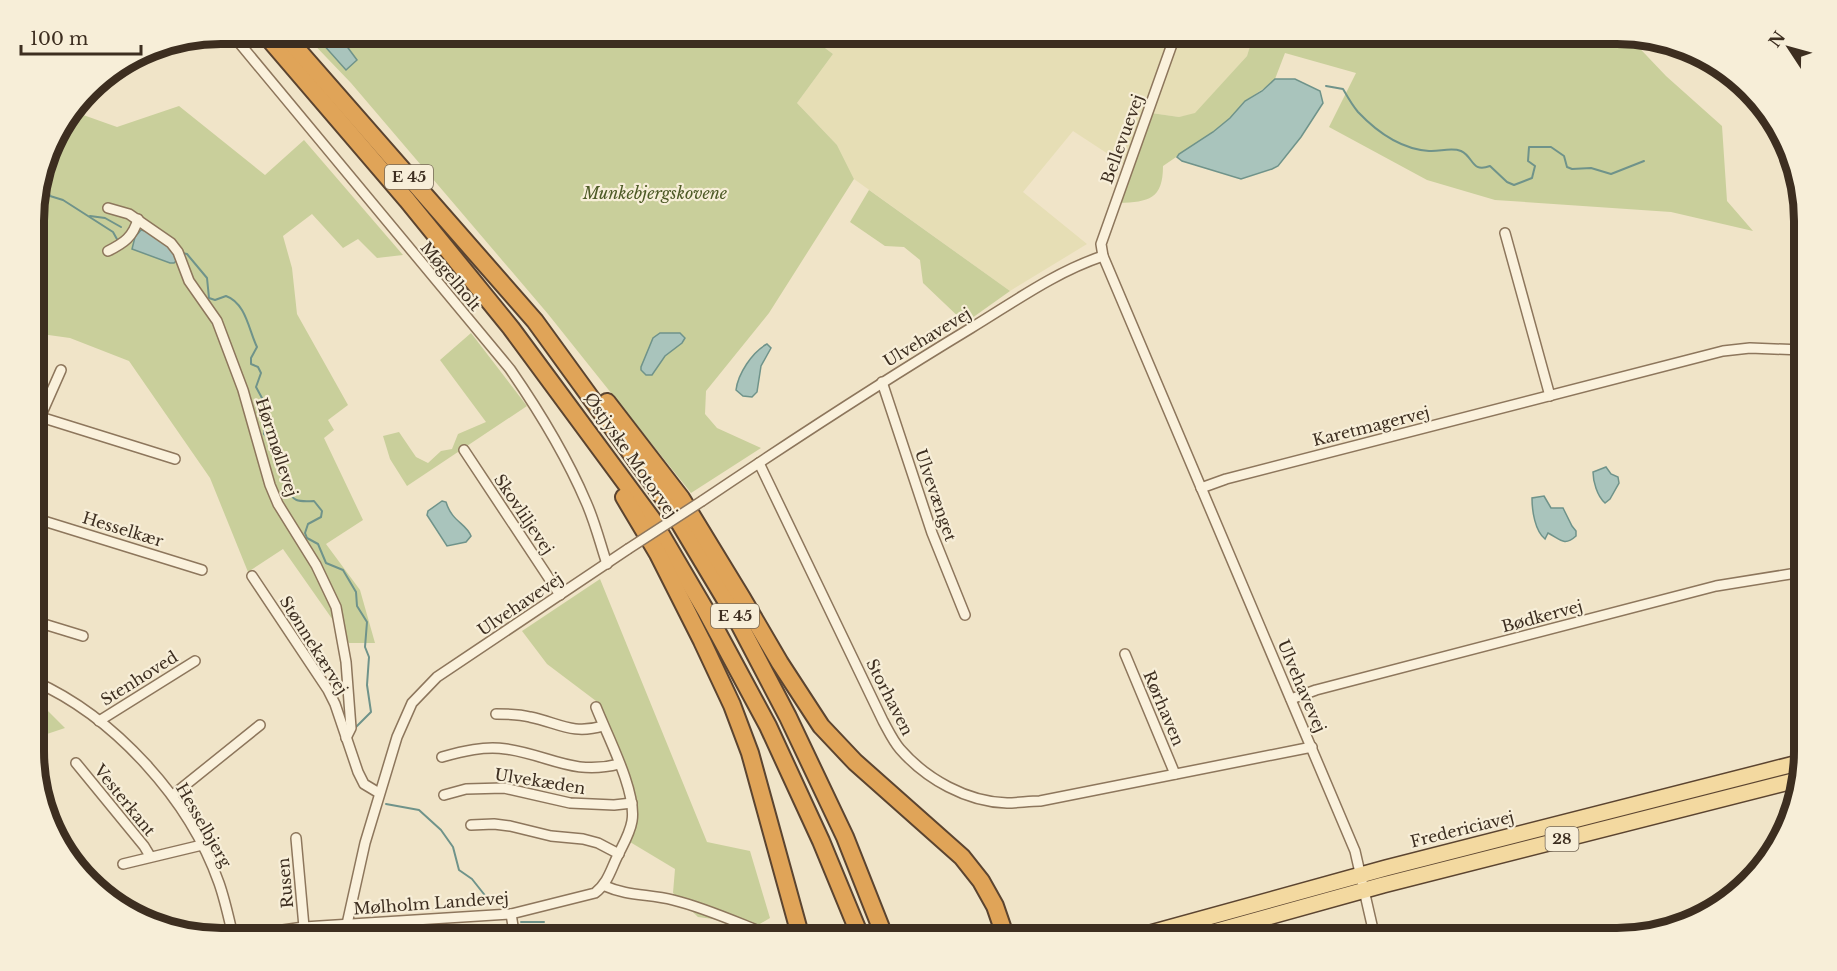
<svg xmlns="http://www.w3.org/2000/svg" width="1837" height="971" viewBox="0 0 1837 971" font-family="'Libre Baskerville',serif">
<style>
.farmland{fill:#e6deb5}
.green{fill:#c9cf9b}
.water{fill:#a9c4bc;stroke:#6f938a;stroke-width:1.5}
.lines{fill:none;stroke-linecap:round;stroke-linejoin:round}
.stream{stroke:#6f938a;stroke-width:2}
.minor-casing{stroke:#8d765c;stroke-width:12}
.primary-casing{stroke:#5b4430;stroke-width:18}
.motorway-casing{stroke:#5b4430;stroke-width:20}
.minor{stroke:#faf1dc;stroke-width:9}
.primary{stroke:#f3d9a0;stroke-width:15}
.motorway{stroke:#e0a458;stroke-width:16}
.minor-bridge-casing{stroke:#8d765c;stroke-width:12;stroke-linecap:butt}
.minor-bridge{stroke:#faf1dc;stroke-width:9}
.labels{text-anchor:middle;stroke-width:4.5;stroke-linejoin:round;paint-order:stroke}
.shield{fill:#f7eed8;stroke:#756857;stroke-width:1.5}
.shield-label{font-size:15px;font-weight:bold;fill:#3d2e20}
.street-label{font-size:16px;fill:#3d2e20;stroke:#f7eed8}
.park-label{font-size:16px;font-style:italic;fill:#4d5a26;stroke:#f7eed8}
.rim{fill:none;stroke:#3d2e20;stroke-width:8}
</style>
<rect width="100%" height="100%" fill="#f0e4c8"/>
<!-- farmland -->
<polygon class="farmland" points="805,33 1254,33 1247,56 1195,114 1179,117 1151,113 1131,169 1073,131 1023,192 1087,244 1010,291 854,179 837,145 797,103 833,54"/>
<!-- green -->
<g class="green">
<polygon points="303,33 805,33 833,54 797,103 837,145 854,179 769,313 706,391 705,414 717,428 761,448 691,493 548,314 351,83"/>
<path d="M1254,33H1617L1628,36L1666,76L1722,126L1727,201L1753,231L1671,212L1495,200L1427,180L1329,127L1356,73L1285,53L1275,79L1269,85L1245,101L1230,118L1213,132L1163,166C1163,199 1149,202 1119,203L1151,113L1179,117L1195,113L1247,56Z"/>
<polygon points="179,106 265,175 304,140 403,255 377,258 358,239 343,248 312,214 283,236 292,268 297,314 348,405 328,420 334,430 324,438 363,520 326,544 360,590 375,643 349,643 283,549 248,572 210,478 129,361 70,338 34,333 33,208 52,137 72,111 117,127"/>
<polygon points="869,190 1010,291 965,323 923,283 920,260 904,247 885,246 850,222"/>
<polygon points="471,333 527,406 407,486 390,459 383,436 399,432 416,457 428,463 441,451 452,449 458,434 486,422 440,360"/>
<polygon points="600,579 707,842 750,851 770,918 758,925 698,917 673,893 675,869 630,842 637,816 631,782 600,704 547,664 522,631"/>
<polygon points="34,697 65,728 35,738"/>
</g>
<!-- water -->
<g class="water">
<polygon points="313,33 337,33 357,60 346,70"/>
<polygon points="1275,79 1295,79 1320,91 1323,103 1301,137 1278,166 1272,169 1241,179 1182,161 1177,157 1179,154 1213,132 1230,118 1245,101 1262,91"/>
<path d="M141,230C155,232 172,248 177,260L174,263H170L132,249L135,237Z"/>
<polygon points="660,333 680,333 685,338 682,343 665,356 652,375 646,375 641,370 641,367 653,338"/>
<path d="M767,344L771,348L761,366L757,392L752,397L743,396L736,390C738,374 752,352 767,344Z"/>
<path d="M1606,467L1611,474L1618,477L1619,483L1610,499L1605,503C1597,496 1593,481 1593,472Z"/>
<path d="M1544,496L1551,508H1563L1572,526L1576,531V536C1564,547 1560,539 1548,533L1545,539C1535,531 1532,511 1532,498Z"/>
<path d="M442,501L446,502C452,522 466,523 471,536L466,542L447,546L427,515L428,511Z"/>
</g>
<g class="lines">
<!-- stream -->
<g class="stream">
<polyline points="1283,40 1286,33"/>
<path d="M1326,86L1343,89C1347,96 1352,105 1358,112C1376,131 1401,149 1429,151C1439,152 1451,147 1461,151C1474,157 1471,173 1490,166L1507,182L1514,185L1532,178L1535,166L1528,161L1529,147H1551L1564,156L1567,167L1572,169L1591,168L1611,174L1644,161"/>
<polyline points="40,183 46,185 50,196 63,200 113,232 118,241"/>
<polyline points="90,216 105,218 121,227"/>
<path d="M182,253L187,254L207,278L209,298L215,300L226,296C246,303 249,331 257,347L251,358V364L258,367L261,373L256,387L269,411L264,424V434L276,445C278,463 287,468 285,487C294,502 297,502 314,501L322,511L321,517L308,524L305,533L307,538L318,544L326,563L343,570L356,592L357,606L367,622L365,647L369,657L367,685L371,712L354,729"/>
<polyline points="386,804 419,810 441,830 453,847 459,870 472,879 491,903"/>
<polyline points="521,922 544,922"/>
<polyline points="560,927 571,938"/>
</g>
<defs>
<g id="minor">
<path d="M231,33L510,369C539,411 566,455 586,502C595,522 600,543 607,564"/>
<polyline points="1176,33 1101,244 1103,256 1355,851 1375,938"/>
<polyline points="108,208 129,214 171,243 178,252 189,281 217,321 243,390 270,485 278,504 316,565 336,607 346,662 351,728 346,738"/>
<polyline points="1505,233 1550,396"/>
<path d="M108,251C124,243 133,237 138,219"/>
<polyline points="882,382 932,533 965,615"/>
<polyline points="34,415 175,459"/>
<polyline points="34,431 61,370"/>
<polyline points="464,450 560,595"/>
<path d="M759,463L883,721C888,730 893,741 900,749C926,779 967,802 1007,803C1018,803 1029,801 1040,801L1312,747"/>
<polyline points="1201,488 1226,479 1723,351 1750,348 1803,350"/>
<path d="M702,501C791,441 880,383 971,328C1014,302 1055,272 1103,256"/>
<polyline points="34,518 202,570"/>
<polyline points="252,576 328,690 335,704 358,772 364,784 379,793"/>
<polyline points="34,621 83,636"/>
<polyline points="1125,654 1175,774"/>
<path d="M34,681C115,717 190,800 219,883C225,900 229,919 233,936"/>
<polyline points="1291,699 1316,690 1716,586 1803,572"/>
<path d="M496,714C508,714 519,714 530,717C559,723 572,735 603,726"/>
<polyline points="99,721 195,661"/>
<path d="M442,757C463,751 484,746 506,749C549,755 573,776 619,764"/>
<polyline points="76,763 144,846 150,856"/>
<polyline points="173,795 260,725"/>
<polyline points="444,795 466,789 504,788 570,803 614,805 632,803"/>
<polyline points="471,825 494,824 510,826 551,836 583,839 598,843 619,854"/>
<polyline points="296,838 304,927"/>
<polyline points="123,864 202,845"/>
<path d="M605,886C627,896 650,894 673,900C706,908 738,923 769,935"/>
<polyline points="511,914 515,938"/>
<polyline points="347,924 365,843 397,737 412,703 437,677 628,549"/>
<path d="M226,938L304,927L511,914L595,893C608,883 611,869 618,855C624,843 630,833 632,821C637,792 607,735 596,707"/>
</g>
<g id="primary">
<polyline points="1136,937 1386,868 1802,762"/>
<polyline points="1192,938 1383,885 1797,780"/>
</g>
<g id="motorway">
<polyline points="264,33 407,200 511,328 652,519 706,611 768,726 821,841 861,938"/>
<polyline points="283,33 535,321 670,507 734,614 788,717 845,837 885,938"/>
<polyline points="607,402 681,498 742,598 780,663 821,726 855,762 962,857 981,881 995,906 1006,938"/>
<polyline points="624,497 658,554 702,641 732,705 750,753 801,938"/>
<polyline points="1106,938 1121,934 1147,934"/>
</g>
</defs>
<!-- minor casing -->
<use href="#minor" class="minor-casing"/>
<!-- primary casing -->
<use href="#primary" class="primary-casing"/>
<!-- motorway casing -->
<use href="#motorway" class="motorway-casing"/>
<!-- minor -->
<use href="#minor" class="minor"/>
<!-- primary -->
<use href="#primary" class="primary"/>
<!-- motorway -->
<use href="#motorway" class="motorway"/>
<defs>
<polyline id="minor-bridge" points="628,549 702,501"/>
</defs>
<!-- minor-bridge casing -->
<use href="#minor-bridge" class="minor-bridge-casing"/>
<!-- minor-bridge -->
<use href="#minor-bridge" class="minor-bridge"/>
</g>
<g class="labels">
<!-- shield labels -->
<g class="shield">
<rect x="385" y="165" width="48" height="24" rx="4.5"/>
<rect x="711" y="604" width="48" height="24" rx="4.5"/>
<rect x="1545.5" y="827" width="33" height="24" rx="4.5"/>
</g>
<g class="shield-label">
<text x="409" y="182">E 45</text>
<text x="735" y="621">E 45</text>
<text x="1562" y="844">28</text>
</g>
<!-- street labels -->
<g class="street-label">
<text transform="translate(1122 139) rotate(-70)" y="6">Bellevuevej</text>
<text transform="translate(451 276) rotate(50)" y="6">Møgelholt</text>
<text transform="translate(927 337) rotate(-31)" y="6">Ulvehavevej</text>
<text transform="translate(1371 426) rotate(-14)" y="6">Karetmagervej</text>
<text transform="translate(277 447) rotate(72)" y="6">Hørmøllevej</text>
<text transform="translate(631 455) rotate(55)" y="6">Østjyske Motorvej</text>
<text transform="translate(936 495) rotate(71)" y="6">Ulvevænget</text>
<text transform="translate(524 514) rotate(56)" y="6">Skovliljevej</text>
<text transform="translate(123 529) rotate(17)" y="6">Hesselkær</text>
<text transform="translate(520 604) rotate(-34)" y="6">Ulvehavevej</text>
<text transform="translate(1542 616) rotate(-15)" y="6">Bødkervej</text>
<text transform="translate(314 645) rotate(58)" y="6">Stønnekærvej</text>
<text transform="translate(139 678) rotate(-32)" y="6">Stenhoved</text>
<text transform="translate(1302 686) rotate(67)" y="6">Ulvehavevej</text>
<text transform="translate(890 697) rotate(63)" y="6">Storhaven</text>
<text transform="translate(1164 708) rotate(67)" y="6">Rørhaven</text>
<text transform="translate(540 781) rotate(9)" y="6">Ulvekæden</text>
<text transform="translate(125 800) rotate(51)" y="6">Vesterkant</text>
<text transform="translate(204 825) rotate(60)" y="6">Hesselbjerg</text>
<text transform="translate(1462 829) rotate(-14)" y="6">Fredericiavej</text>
<text transform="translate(285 883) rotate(-95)" y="6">Rusen</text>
<text transform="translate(431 903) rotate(-4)" y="6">Mølholm Landevej</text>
</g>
<!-- park labels -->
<g class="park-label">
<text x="655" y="199">Munkebjergskovene</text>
</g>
</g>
<!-- crop -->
<path d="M0 0H1837V971H0ZM221 44H1617A177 177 0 0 1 1794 221V751A177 177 0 0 1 1617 928H221A177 177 0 0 1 44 751V221A177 177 0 0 1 221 44Z" fill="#f7eed8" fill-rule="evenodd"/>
<path class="rim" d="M221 44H1617A177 177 0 0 1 1794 221V751A177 177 0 0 1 1617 928H221A177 177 0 0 1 44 751V221A177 177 0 0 1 221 44Z"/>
<!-- north arrow -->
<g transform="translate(1789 48) rotate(306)" stroke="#f7eed8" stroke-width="4.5" paint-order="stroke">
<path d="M0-4.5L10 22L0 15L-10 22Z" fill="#3d2e20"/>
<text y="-9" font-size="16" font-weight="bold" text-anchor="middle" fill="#3d2e20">N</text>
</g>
<!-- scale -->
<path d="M21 45v9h120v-9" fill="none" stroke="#3d2e20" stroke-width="3"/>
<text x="30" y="45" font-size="18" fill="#3d2e20" stroke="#f7eed8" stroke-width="4.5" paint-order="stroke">100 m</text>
</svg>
